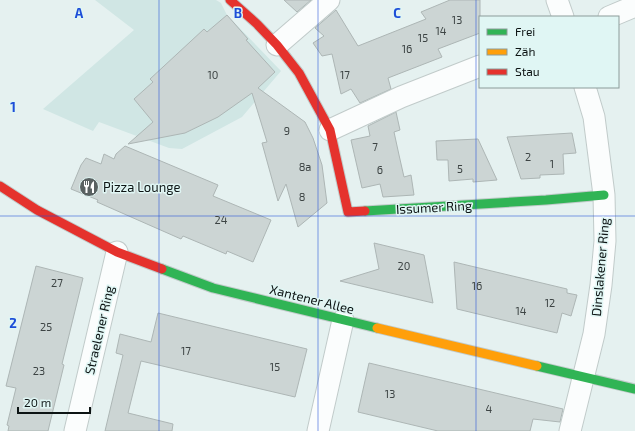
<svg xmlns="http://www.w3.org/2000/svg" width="635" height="431" viewBox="0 0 635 431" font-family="'Exo 2',sans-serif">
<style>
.built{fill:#d0e6e4}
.building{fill:#ccd5d4;stroke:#adb6b5}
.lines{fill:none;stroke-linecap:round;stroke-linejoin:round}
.street-casing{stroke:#c1cbca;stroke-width:23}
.fast-casing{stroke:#c1cbca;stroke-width:11}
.slow-casing{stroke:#c1cbca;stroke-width:11}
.jam-casing{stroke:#c1cbca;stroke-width:11}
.street{stroke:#fbfdfd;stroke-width:21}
.fast{stroke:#30b455;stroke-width:9}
.slow{stroke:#ff9f0a;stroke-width:9}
.jam{stroke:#e5322d;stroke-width:9}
.grid{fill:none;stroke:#1d4ed8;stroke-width:1;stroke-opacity:0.55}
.labels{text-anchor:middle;stroke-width:3;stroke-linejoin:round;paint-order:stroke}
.number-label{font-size:11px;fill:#3d4444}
.poi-label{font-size:13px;fill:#0d1414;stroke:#e0f6f4;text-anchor:start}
.street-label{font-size:13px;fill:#0d1414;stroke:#e0f6f4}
.grid-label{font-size:13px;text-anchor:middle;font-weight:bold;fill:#1d4ed8;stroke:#e0f6f4;stroke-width:3;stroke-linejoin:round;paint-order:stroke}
</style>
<rect width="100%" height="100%" fill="#e5f1f0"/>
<!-- built -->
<polygon class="built" points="95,0 216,0 221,3 227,15 281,71 242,117 182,149 169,148 99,122 93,131 43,109 134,30"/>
<!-- building -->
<g class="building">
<polygon points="284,0 311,0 297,12"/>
<polygon points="450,0 480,0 480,33 438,49 442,57 388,78 391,89 360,103 351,89 341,94 332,54 322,56 313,43 324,36 315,28 336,10 358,46 426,19 421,12"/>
<polygon points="227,15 248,39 246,40 275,72 258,88 305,122 313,138 322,165 327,203 298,227 286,184 278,201 262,143 267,142 252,93 218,117 185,133 128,144 153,122 134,99 153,82 150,79 204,29 207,32"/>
<polygon points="396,112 400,130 394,132 399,155 404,177 411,175 414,195 383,197 380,184 362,188 351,140 370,136 368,126"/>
<polygon points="572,133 576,153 563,154 564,174 540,175 540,178 521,179 507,137"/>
<polygon points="478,139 497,180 473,182 473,179 449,181 448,160 437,160 436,141"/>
<polygon points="125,146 218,185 213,196 271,220 253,262 227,251 226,254 183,236 181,239 97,202 98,200 71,189 81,165 86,158 101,164 104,154 114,159 116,154"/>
<polygon points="374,243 424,255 433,303 340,281 379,269"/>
<polygon points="454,262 567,289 567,293 577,295 571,316 562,313 557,333 457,309"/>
<polygon points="36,266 83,278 62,364 64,365 48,431 8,431 9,426 7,425 16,388 6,386"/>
<polygon points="158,313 307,349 295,397 141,361 128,413 173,424 172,431 105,431 123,355 116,353 120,334 151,342"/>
<polygon points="369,363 563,409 560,422 533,419 530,431 438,431 358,412"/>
</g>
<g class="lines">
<defs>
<g id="street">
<polyline points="557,0 563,17"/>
<polyline points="609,17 635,6"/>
<polyline points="277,45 329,0"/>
<polyline points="330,130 401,97 480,66"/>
<polyline points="75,431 117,252"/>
<polyline points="318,431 343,320"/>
<polyline points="570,431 594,334 601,285 605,241 604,195 594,117 585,87"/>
</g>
<g id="fast">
<polyline points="365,211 546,200 604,195"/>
<polyline points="162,269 213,288 377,328"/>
<polyline points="537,366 635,389"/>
</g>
<polyline id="slow" points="377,328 537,366"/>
<g id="jam">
<polyline points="230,0 257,24 277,45 299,73 330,130 348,212 365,211"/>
<polyline points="0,186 37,210 117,252 162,269"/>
</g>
</defs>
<!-- street casing -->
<use href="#street" class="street-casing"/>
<!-- fast casing -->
<use href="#fast" class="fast-casing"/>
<!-- slow casing -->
<use href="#slow" class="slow-casing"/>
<!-- jam casing -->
<use href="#jam" class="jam-casing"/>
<!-- street -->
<use href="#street" class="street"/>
<!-- fast -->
<use href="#fast" class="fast"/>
<!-- slow -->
<use href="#slow" class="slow"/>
<!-- jam -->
<use href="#jam" class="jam"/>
</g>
<!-- grid -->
<path class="grid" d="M159,0V431M318,0V431M476,0V431M0,216H635"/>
<!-- icons -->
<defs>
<symbol id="restaurant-disc" viewBox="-11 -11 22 22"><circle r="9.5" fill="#596161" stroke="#e0f6f4"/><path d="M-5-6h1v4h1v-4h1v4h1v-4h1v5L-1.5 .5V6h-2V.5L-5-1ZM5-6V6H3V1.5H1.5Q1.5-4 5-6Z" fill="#fff"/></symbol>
</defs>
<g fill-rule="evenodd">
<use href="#restaurant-disc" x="78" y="176" width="22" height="22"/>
</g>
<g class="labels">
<!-- number labels -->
<g class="number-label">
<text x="457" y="24">13</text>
<text x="441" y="35">14</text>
<text x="423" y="42">15</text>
<text x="407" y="53">16</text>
<text x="213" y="79">10</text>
<text x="345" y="79">17</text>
<text x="287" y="135">9</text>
<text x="375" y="151">7</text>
<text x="528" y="161">2</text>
<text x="552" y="168">1</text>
<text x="305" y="171">8a</text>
<text x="460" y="173">5</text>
<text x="380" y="174">6</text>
<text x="302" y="201">8</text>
<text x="221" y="224">24</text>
<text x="404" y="270">20</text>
<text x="57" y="287">27</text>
<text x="477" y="290">16</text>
<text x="550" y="307">12</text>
<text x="521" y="315">14</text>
<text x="46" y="331">25</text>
<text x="186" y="355">17</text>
<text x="275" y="371">15</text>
<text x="39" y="375">23</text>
<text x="390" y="398">13</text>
<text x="489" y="413">4</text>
</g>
<!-- poi labels -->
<g class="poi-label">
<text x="103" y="192">Pizza Lounge</text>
</g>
<!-- street labels -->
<g class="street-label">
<text transform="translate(434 207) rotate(-3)" y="5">Issumer Ring</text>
<text transform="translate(600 267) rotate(-85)" y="5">Dinslakener Ring</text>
<text transform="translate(312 299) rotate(14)" y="5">Xantener Allee</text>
<text transform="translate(99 330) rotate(-77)" y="5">Straelener Ring</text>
</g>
</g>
<g class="grid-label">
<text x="79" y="18">A</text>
<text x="238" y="18">B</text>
<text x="397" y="18">C</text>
<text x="13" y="112">1</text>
<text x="13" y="328">2</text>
</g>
<!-- legend -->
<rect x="479" y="16" width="140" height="72" fill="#e0f6f4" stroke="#8c9c9a"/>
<rect x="487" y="29" width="20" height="6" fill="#30b455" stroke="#8c9c9a"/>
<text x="515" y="36" font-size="12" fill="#0d1414">Frei</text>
<rect x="487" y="49" width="20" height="6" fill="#ff9f0a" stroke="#8c9c9a"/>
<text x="515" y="56" font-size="12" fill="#0d1414">Zäh</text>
<rect x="487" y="69" width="20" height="6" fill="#e5322d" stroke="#8c9c9a"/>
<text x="515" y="76" font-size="12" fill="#0d1414">Stau</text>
<!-- scale -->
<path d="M18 407v6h72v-6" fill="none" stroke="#0d1414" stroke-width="2"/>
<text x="24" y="407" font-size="12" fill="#0d1414" stroke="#e0f6f4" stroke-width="3" paint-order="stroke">20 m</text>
</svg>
